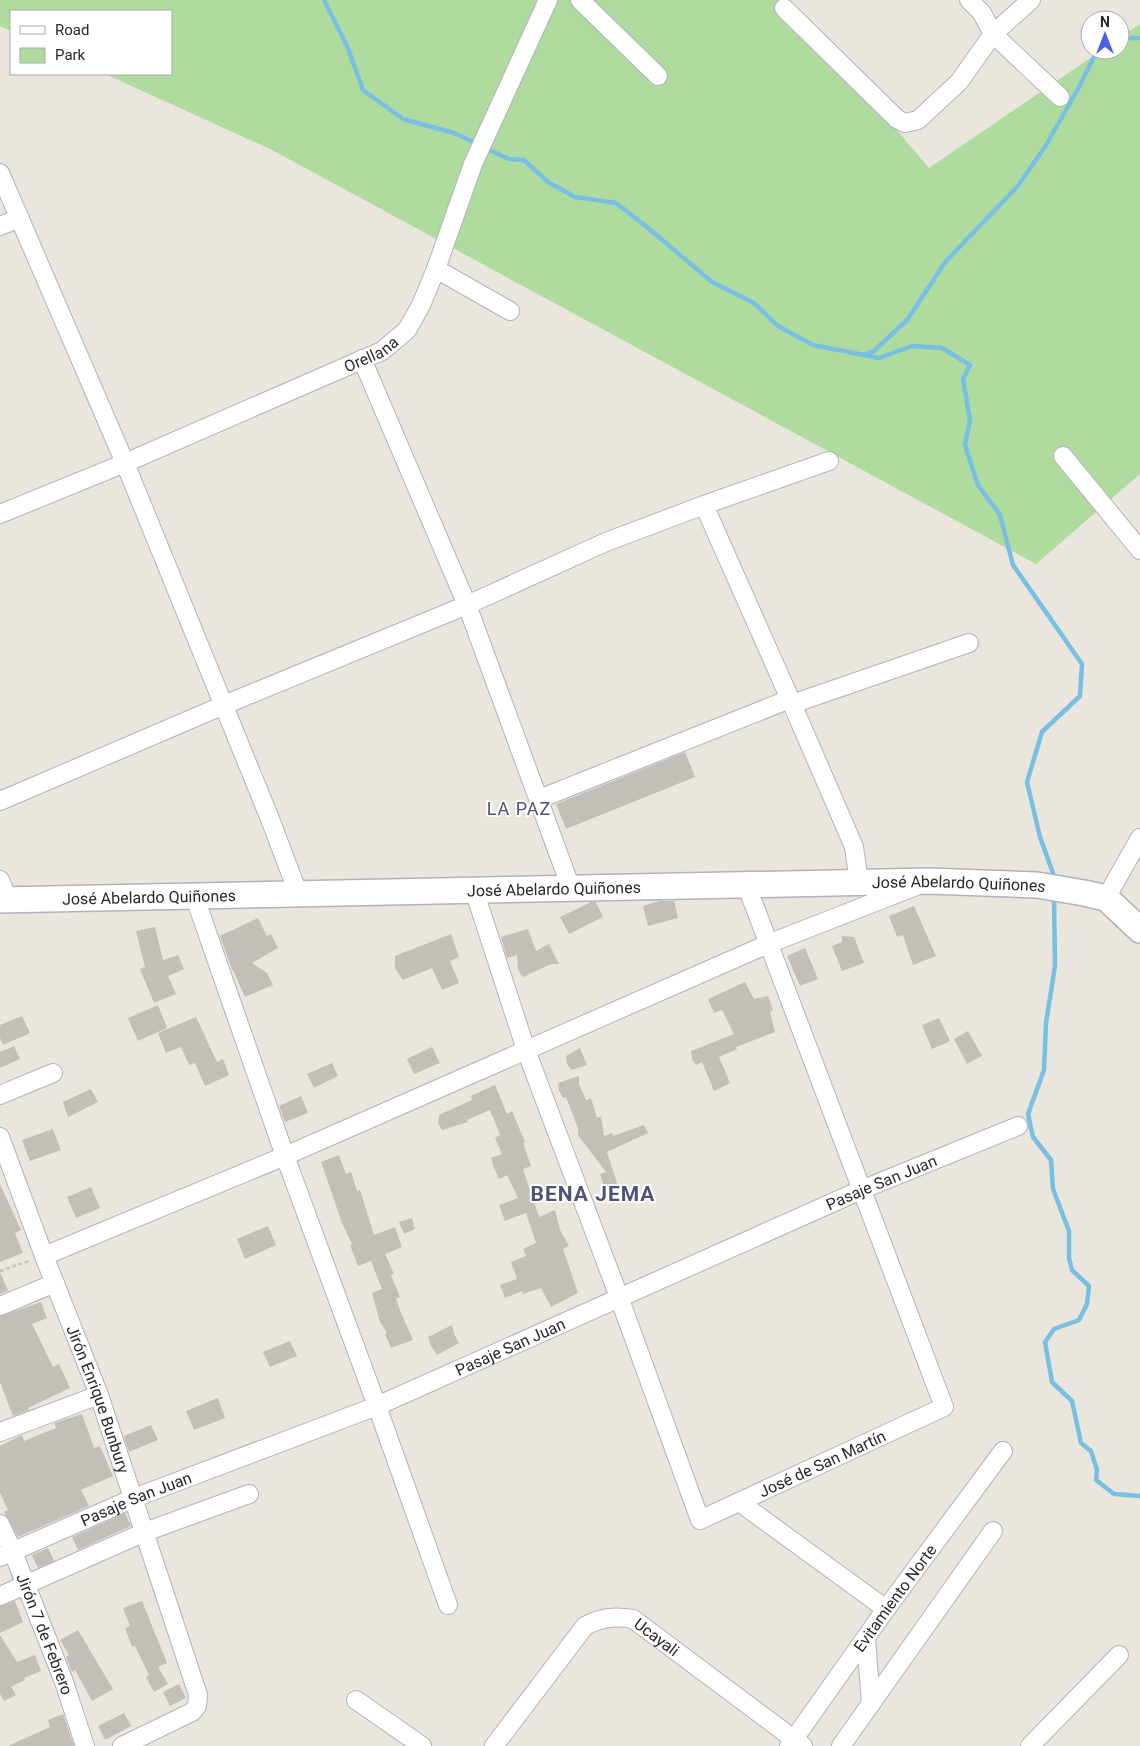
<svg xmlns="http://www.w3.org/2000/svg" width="1140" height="1746" viewBox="0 0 1140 1746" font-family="Roboto,sans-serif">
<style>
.green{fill:#afdc9e}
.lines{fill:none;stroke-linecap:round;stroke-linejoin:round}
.stream{stroke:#79bfe3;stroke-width:4.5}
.building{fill:#c3bfb8}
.street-casing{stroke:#b0b2bc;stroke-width:20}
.secondary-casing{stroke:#b0b2bc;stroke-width:28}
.path{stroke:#c3c3c3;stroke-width:2.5;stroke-dasharray:4 2.5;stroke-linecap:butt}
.street{stroke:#fff;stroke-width:18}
.secondary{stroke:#fff;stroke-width:25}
.labels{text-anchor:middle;stroke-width:4;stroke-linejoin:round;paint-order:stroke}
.street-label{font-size:16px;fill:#292929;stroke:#fff}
.neighbourhood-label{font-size:18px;letter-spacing:1px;fill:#4e5376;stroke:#fff}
.district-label{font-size:21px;font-weight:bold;letter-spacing:1px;fill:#4e5376;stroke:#fff}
</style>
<rect width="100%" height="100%" fill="#eae5dd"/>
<!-- green -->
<polygon class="green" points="0,0 786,0 929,168 1102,50 1120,50 1120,37 1140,24 1140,474 1036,564 272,150 105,74 171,74 171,11 11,11 11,31 0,26"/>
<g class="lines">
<!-- stream -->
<g class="stream">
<polyline points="324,0 347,46 363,90 403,119 454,133 478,144"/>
<polyline points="1120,38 1140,38"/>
<polyline points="485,148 509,159 524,160 548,182 575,197 616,203 647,227 712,282 754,303 778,326 813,345 879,358 912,346 942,348 970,365 963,379 970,420 965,445 978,485 1000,515 1013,565 1082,664 1080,696 1042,732 1027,782 1040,837 1053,873 1053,879"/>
<polyline points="865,354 874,351 907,320 946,261 1017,187 1045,147 1078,89 1095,55 1100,50"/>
<polyline points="1054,897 1055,966 1046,1023 1044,1070 1028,1114 1033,1137 1051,1160 1053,1189 1069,1231 1069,1258 1072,1270 1089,1286 1087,1304 1079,1320 1054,1329 1045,1342 1052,1382 1072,1401 1081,1443 1091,1451 1097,1470 1096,1480 1114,1494 1140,1496"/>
</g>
</g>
<!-- building -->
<g class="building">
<polygon points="685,752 695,777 566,829 556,804"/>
<polygon points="660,901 674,901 678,918 648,926 643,906"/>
<polygon points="591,902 596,902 603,917 569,934 560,917"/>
<polygon points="914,906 936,956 913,965 903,935 897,937 889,916"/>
<polygon points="258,918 267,936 271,934 278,948 252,963 267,973 273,985 245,997 233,970 232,970 220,936"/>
<polygon points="155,927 163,960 178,955 184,969 168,976 176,994 154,1003 140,969 145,967 136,931"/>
<polygon points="528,929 536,951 549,944 559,964 551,964 523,977 518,970 517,955 507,958 501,937"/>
<polygon points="451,934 459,957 450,961 459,983 442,990 432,968 403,980 395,968 395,956"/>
<polygon points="842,936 854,937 864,963 842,971 832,946 842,942"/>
<polygon points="805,948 818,979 800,986 787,956"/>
<polygon points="745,982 754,999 768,996 773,1010 770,1012 775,1032 736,1047 737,1049 719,1057 730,1083 714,1091 702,1062 696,1065 692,1059 691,1051 734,1034 722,1010 714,1013 708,999"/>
<polygon points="158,1005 167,1028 138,1041 128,1018"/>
<polygon points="22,1016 30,1033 3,1045 0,1038 0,1025"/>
<polygon points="196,1017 217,1062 223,1059 229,1075 205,1086 195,1063 189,1065 181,1047 166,1053 158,1033"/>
<polygon points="939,1018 950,1041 932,1049 922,1025"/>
<polygon points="968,1031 982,1056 967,1064 954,1039"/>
<polygon points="14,1046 20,1059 0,1068 0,1052"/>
<polygon points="432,1047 440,1063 414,1074 407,1059"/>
<polygon points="580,1048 587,1065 571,1070 567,1064 566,1056"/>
<polygon points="332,1063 338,1076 314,1088 307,1074"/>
<polygon points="579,1076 579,1084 586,1100 591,1098 597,1118 601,1116 604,1136 612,1133 613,1136 644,1125 648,1133 607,1152 617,1183 616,1184 604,1187 600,1174 606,1172 578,1135 578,1128 566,1097 563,1098 559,1091 558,1083"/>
<polygon points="495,1085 507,1114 512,1111 525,1142 523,1143 531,1166 523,1169 539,1217 555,1210 560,1230 569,1246 563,1249 578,1293 551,1307 541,1288 523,1294 522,1291 505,1298 500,1285 517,1279 511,1262 526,1256 523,1249 536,1243 526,1213 505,1221 499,1205 518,1198 507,1175 499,1179 494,1168 491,1158 502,1154 495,1138 500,1135 490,1110 467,1120 468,1122 442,1130 438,1123 439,1115 472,1100 471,1096"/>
<polygon points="91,1089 98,1102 68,1117 63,1102"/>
<polygon points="301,1096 308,1113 285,1122 279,1106"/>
<polygon points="53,1129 61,1150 30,1161 22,1140"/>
<polygon points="339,1155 346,1174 351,1172 357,1191 360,1190 374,1235 395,1227 402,1247 385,1254 394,1274 391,1275 400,1297 396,1299 401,1313 413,1340 391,1348 385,1334 387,1333 380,1322 372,1293 382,1289 371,1261 358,1266 350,1245 352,1244 342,1223 321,1162"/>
<polygon points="0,1184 21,1230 15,1233 23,1253 0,1262"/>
<polygon points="91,1187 100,1208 76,1218 67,1197"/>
<polygon points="412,1218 415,1229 404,1234 399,1222"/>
<polygon points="268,1226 276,1245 245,1259 237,1239"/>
<polygon points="0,1272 8,1291 0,1294"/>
<polygon points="41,1302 47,1318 32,1324 53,1367 59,1364 70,1388 28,1408 29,1410 13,1416 0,1382 0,1316"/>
<polygon points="452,1325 454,1334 459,1343 437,1355 431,1346 428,1337"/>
<polygon points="290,1341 297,1356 270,1367 263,1352"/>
<polygon points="218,1398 225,1418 194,1430 186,1411"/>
<polygon points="82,1414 94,1448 100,1446 113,1476 81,1490 89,1506 18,1537 4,1512 8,1510 0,1493 0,1446 22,1435 24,1441 56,1428 54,1423"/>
<polygon points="151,1425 158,1440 129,1452 124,1436"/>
<polygon points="125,1513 131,1526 78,1550 72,1537"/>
<polygon points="48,1548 54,1561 38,1568 32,1555"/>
<polygon points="15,1601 23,1622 0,1633 0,1606"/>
<polygon points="142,1601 167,1663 158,1667 168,1684 154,1692 146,1677 149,1675 135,1646 132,1647 125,1628 130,1626 123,1608"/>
<polygon points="78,1630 113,1689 92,1701 75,1670 72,1672 66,1657 69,1655 60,1640"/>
<polygon points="0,1635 17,1662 35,1655 41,1671 24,1678 25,1680 11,1687 16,1695 4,1701 0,1694"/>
<polygon points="179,1684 186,1698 170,1706 163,1692"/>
<polygon points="124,1713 131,1726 105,1740 98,1726"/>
<polygon points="63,1714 74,1746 8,1746 50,1727 48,1720"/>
</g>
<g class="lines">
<defs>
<g id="street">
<polyline points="580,0 658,76"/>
<polyline points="1031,0 993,34 1060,97"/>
<polyline points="784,8 897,119 905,123 918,120 959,82 993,34 982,13 969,0"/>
<polyline points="0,173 125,463 270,819 298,893"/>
<polyline points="0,226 20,218"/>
<polyline points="436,269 510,311"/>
<polyline points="362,359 467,605 571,888"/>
<polyline points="1063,456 1140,550"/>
<polyline points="704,505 790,699 854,847 859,882"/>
<path id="s1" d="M0,514L125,463L382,351L407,330L421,305L436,269L473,164L548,0"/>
<polyline points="792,704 969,643"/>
<polyline points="539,799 790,699"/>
<polyline points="0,801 224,705 467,605 606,542 704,505 829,461"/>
<polyline points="0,880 8,900"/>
<path id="s2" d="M474,890L526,1050L619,1297L700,1520L944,1407L746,884"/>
<polyline points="194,895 285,1156 377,1406 448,1605"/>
<polyline points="1106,898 1140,838"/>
<polyline points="0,1095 53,1073"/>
<path id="s3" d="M0,1137L44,1256L99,1395L198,1695L197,1706L192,1712L122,1746"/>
<polyline points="44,1256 285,1156 768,944 916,886"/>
<polyline points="0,1306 55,1283"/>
<polyline points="0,1432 99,1395"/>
<polyline points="739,1502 886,1609"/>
<path id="s4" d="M0,1524L13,1552L64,1682L85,1746"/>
<path id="s5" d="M0,1557L134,1498L377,1406L861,1190L1018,1126"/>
<polyline points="0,1596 145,1532 249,1494"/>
<polyline points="866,1638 871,1704"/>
<polyline points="356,1700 422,1746"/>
<path id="s6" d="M494,1746L585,1626C602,1617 615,1616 633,1619L803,1746"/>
<path id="s7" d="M789,1746L886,1609L1003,1451"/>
<polyline points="841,1746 993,1531"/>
<polyline points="1030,1746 1119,1655"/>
</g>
<g id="secondary">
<path id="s8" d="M0,900L929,881L1037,885L1084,893L1106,898L1140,930"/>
</g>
</defs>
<!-- street casing -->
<use href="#street" class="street-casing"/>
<!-- secondary casing -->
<use href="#secondary" class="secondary-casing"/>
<!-- path -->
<polyline class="path" points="0,1271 29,1261"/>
<!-- street -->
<use href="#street" class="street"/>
<!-- secondary -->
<use href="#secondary" class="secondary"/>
</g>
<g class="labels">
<!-- street labels -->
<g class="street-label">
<text dy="6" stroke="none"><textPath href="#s1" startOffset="404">Orellana</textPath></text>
<text dy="6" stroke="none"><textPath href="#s8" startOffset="959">José Abelardo Quiñones</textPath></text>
<text dy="6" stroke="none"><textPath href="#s8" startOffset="554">José Abelardo Quiñones</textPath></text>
<text dy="6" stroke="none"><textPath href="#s8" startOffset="149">José Abelardo Quiñones</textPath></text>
<text dy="6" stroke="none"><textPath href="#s5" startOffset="958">Pasaje San Juan</textPath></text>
<text dy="6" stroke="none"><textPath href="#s5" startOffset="552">Pasaje San Juan</textPath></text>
<text dy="6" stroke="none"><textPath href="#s3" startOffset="280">Jirón Enrique Bunbury</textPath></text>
<text dy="6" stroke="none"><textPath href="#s2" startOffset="804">José de San Martín</textPath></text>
<text dy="6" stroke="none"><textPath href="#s5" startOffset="148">Pasaje San Juan</textPath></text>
<text dy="6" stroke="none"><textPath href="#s7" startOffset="182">Evitamiento Norte</textPath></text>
<text dy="6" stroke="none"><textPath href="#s4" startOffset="119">Jirón 7 de Febrero</textPath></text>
<text dy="6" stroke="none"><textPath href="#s6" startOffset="230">Ucayali</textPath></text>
</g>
<!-- neighbourhood labels -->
<g class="neighbourhood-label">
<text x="519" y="815">LA PAZ</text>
</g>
<!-- district labels -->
<g class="district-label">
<text x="593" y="1201">BENA JEMA</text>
</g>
</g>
<!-- legend -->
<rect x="10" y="10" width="162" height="65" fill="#ffffff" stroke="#a9a9a9"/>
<rect x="20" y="26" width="25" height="8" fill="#ffffff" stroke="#a9a9a9"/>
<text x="55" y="35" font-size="15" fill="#292929">Road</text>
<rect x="20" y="48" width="25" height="15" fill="#afdc9e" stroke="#a9a9a9"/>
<text x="55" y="60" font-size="15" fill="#292929">Park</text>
<!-- north arrow -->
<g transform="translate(1105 35)"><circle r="24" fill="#ffffff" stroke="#a9a9a9"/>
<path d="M0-4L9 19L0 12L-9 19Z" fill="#4c5ee8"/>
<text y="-8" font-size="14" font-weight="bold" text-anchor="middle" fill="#292929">N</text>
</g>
</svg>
